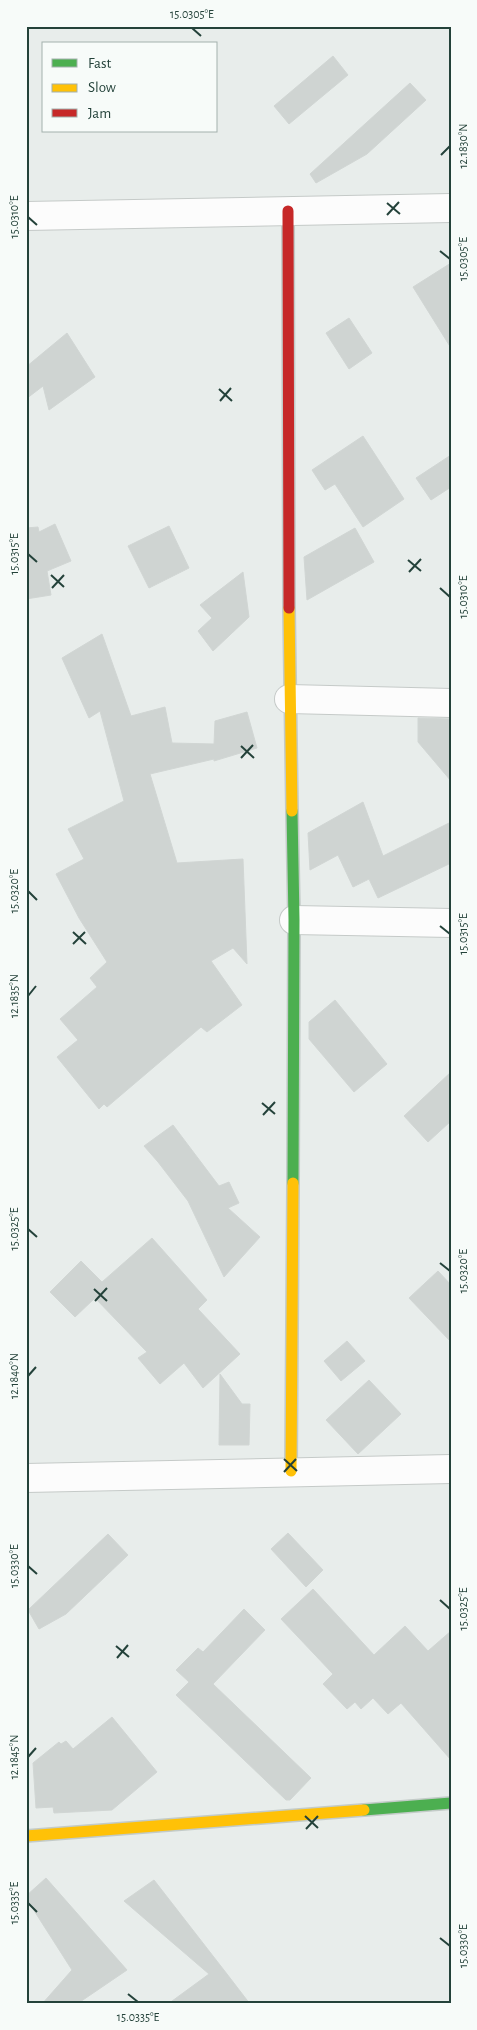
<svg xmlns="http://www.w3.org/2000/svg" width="477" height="2030" viewBox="0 0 477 2030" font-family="'Alegreya Sans',sans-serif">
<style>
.building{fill:#cfd4d2;stroke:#d1d6d4}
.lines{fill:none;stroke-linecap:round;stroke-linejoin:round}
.street-casing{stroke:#c5cac8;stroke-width:30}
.fast-casing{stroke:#c3cbc8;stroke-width:14}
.slow-casing{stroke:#c3cbc8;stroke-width:14}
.jam-casing{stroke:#c3cbc8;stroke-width:14}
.street{stroke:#fcfcfc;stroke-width:28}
.fast{stroke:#4caf50;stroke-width:11}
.slow{stroke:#ffc107;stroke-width:11}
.jam{stroke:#c62828;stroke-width:11}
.ticks{fill:none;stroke:#24423a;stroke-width:2}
.neatline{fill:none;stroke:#24423a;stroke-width:2}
.ticks-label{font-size:12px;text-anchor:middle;fill:#24423a}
</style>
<rect width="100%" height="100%" fill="#e8edeb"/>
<!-- building -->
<g class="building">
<polygon points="333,56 348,75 289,124 274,106"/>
<polygon points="410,83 426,100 367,154 316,183 310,174"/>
<polygon points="451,263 451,348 413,287"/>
<polygon points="349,318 372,353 349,369 326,333"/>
<polygon points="67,333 95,377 49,410 43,386 26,399 26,367"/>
<polygon points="363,436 404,499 363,527 335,484 325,490 312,470"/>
<polygon points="451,455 451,487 431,500 416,478"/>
<polygon points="55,524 71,561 47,571 51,595 26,599 26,528 38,527 39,532"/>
<polygon points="169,526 189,568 149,588 128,546"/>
<polygon points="355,528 374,562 307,600 304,557"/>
<polygon points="243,572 249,617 213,651 198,631 212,618 200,605"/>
<polygon points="102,634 131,716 165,707 172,743 214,744 215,721 247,712 257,748 214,761 214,759 150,774 177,863 243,859 247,964 233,948 211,961 242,1005 207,1032 201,1027 107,1107 104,1104 99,1109 57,1057 78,1040 60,1019 97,987 90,978 107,962 79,918 56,874 84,859 68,829 124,801 100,711 89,718 62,658"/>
<polygon points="418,718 451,719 451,781 418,742"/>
<polygon points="363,802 383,856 451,822 451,863 378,898 369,879 353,887 338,855 310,870 308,833"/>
<polygon points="335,1000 387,1064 354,1092 309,1039 309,1022"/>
<polygon points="451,1072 451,1121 428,1142 404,1116"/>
<polygon points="173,1125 219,1186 229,1182 239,1203 228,1208 260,1237 224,1277 188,1201 158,1162 144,1146"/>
<polygon points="152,1238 207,1300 198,1309 240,1354 203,1388 184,1363 160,1384 138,1358 147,1352 95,1298 75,1317 50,1292 81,1261 102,1282"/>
<polygon points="438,1271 451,1285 451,1342 409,1298"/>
<polygon points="347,1341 365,1361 341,1381 324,1361"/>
<polygon points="220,1374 242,1404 250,1404 249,1445 219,1445"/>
<polygon points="369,1380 401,1414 358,1454 326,1420"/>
<polygon points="288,1533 323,1570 306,1587 271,1549"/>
<polygon points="108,1534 128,1555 66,1614 39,1629 28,1610"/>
<polygon points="313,1589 374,1655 405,1626 428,1651 451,1631 451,1760 401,1703 388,1714 373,1698 361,1709 355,1702 347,1709 323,1684 333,1674 281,1619"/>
<polygon points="244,1609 265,1630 213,1684 311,1778 290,1800 286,1800 176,1695 189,1682 176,1670 198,1648 203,1652"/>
<polygon points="112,1717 157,1772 112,1810 54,1813 53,1807 36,1808 33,1763 59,1742 61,1744 66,1741 73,1749"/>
<polygon points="46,1878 127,1970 77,2004 42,2004 72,1970 26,1898 26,1896"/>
<polygon points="154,1880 227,1974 250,2004 168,2004 209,1974 124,1901"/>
</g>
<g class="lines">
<defs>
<g id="street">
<polyline points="26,216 451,208"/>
<polyline points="289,699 451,703"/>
<polyline points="294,920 451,923"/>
<polyline points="26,1478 451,1469"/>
</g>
<g id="fast">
<polyline points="292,811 294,920 293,1183"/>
<polyline points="364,1810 451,1803"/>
</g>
<g id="slow">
<polyline points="289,608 292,811"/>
<polyline points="291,1471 293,1183"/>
<polyline points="26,1836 364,1810"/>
</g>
<polyline id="jam" points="288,211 289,608"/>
</defs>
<!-- street casing -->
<use href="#street" class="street-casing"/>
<!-- fast casing -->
<use href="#fast" class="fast-casing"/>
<!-- slow casing -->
<use href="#slow" class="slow-casing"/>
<!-- jam casing -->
<use href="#jam" class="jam-casing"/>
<!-- street -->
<use href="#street" class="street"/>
<!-- fast -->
<use href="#fast" class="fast"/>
<!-- slow -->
<use href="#slow" class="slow"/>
<!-- jam -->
<use href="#jam" class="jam"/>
</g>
<!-- ticks -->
<path class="ticks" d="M192,28L201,36M441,155L450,146M387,203L400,214M387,215L399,202M28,217L37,225M440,251L450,259M219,389L232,401M220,401L231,388M28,554L37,562M408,560L421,571M409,572L421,559M51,575L64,587M52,588L64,575M440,588L450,597M241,746L254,758M241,758L253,745M28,891L37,900M440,926L450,934M73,932L86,944M73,944L85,932M28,996L36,986M262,1103L275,1114M263,1115L275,1102M28,1229L37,1237M440,1263L450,1271M94,1289L107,1301M95,1301L107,1288M28,1376L36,1367M284,1459L297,1471M284,1472L296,1459M28,1566L37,1574M440,1600L450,1609M116,1646L129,1657M117,1658L128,1645M28,1757L36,1748M305,1816L318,1828M306,1829L318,1816M28,1903L37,1912M440,1938L450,1946M128,1994L138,2002"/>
<!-- border -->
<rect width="477" height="2030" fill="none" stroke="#f7fbf9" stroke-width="55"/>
<!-- legend -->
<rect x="42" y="42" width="175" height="90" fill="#f7fbf9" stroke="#a3b1ad"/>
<rect x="52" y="59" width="25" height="8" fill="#4caf50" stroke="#a3b1ad"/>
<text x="88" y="68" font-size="15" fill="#24423a">Fast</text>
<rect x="52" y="84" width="25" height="8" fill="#ffc107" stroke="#a3b1ad"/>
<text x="88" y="92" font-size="15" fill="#24423a">Slow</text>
<rect x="52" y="109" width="25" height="8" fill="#c62828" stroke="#a3b1ad"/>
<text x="88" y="118" font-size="15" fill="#24423a">Jam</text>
<rect x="28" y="28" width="422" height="1974" class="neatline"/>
<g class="ticks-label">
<text x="192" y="18">15.0305°E</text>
<text transform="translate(463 146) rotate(-90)" y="4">12.1830°N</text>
<text transform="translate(14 217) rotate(-90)" y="4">15.0310°E</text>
<text transform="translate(463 259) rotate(-90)" y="4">15.0305°E</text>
<text transform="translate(14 554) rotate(-90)" y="4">15.0315°E</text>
<text transform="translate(463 597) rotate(-90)" y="4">15.0310°E</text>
<text transform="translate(14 891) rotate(-90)" y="4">15.0320°E</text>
<text transform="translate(463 934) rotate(-90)" y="4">15.0315°E</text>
<text transform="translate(14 996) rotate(-90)" y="4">12.1835°N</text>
<text transform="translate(14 1229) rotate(-90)" y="4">15.0325°E</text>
<text transform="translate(463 1271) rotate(-90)" y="4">15.0320°E</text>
<text transform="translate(14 1376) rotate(-90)" y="4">12.1840°N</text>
<text transform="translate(14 1566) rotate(-90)" y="4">15.0330°E</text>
<text transform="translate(463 1609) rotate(-90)" y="4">15.0325°E</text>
<text transform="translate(14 1757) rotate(-90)" y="4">12.1845°N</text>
<text transform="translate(14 1903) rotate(-90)" y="4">15.0335°E</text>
<text transform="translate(463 1946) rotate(-90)" y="4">15.0330°E</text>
<text x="138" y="2021">15.0335°E</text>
</g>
</svg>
